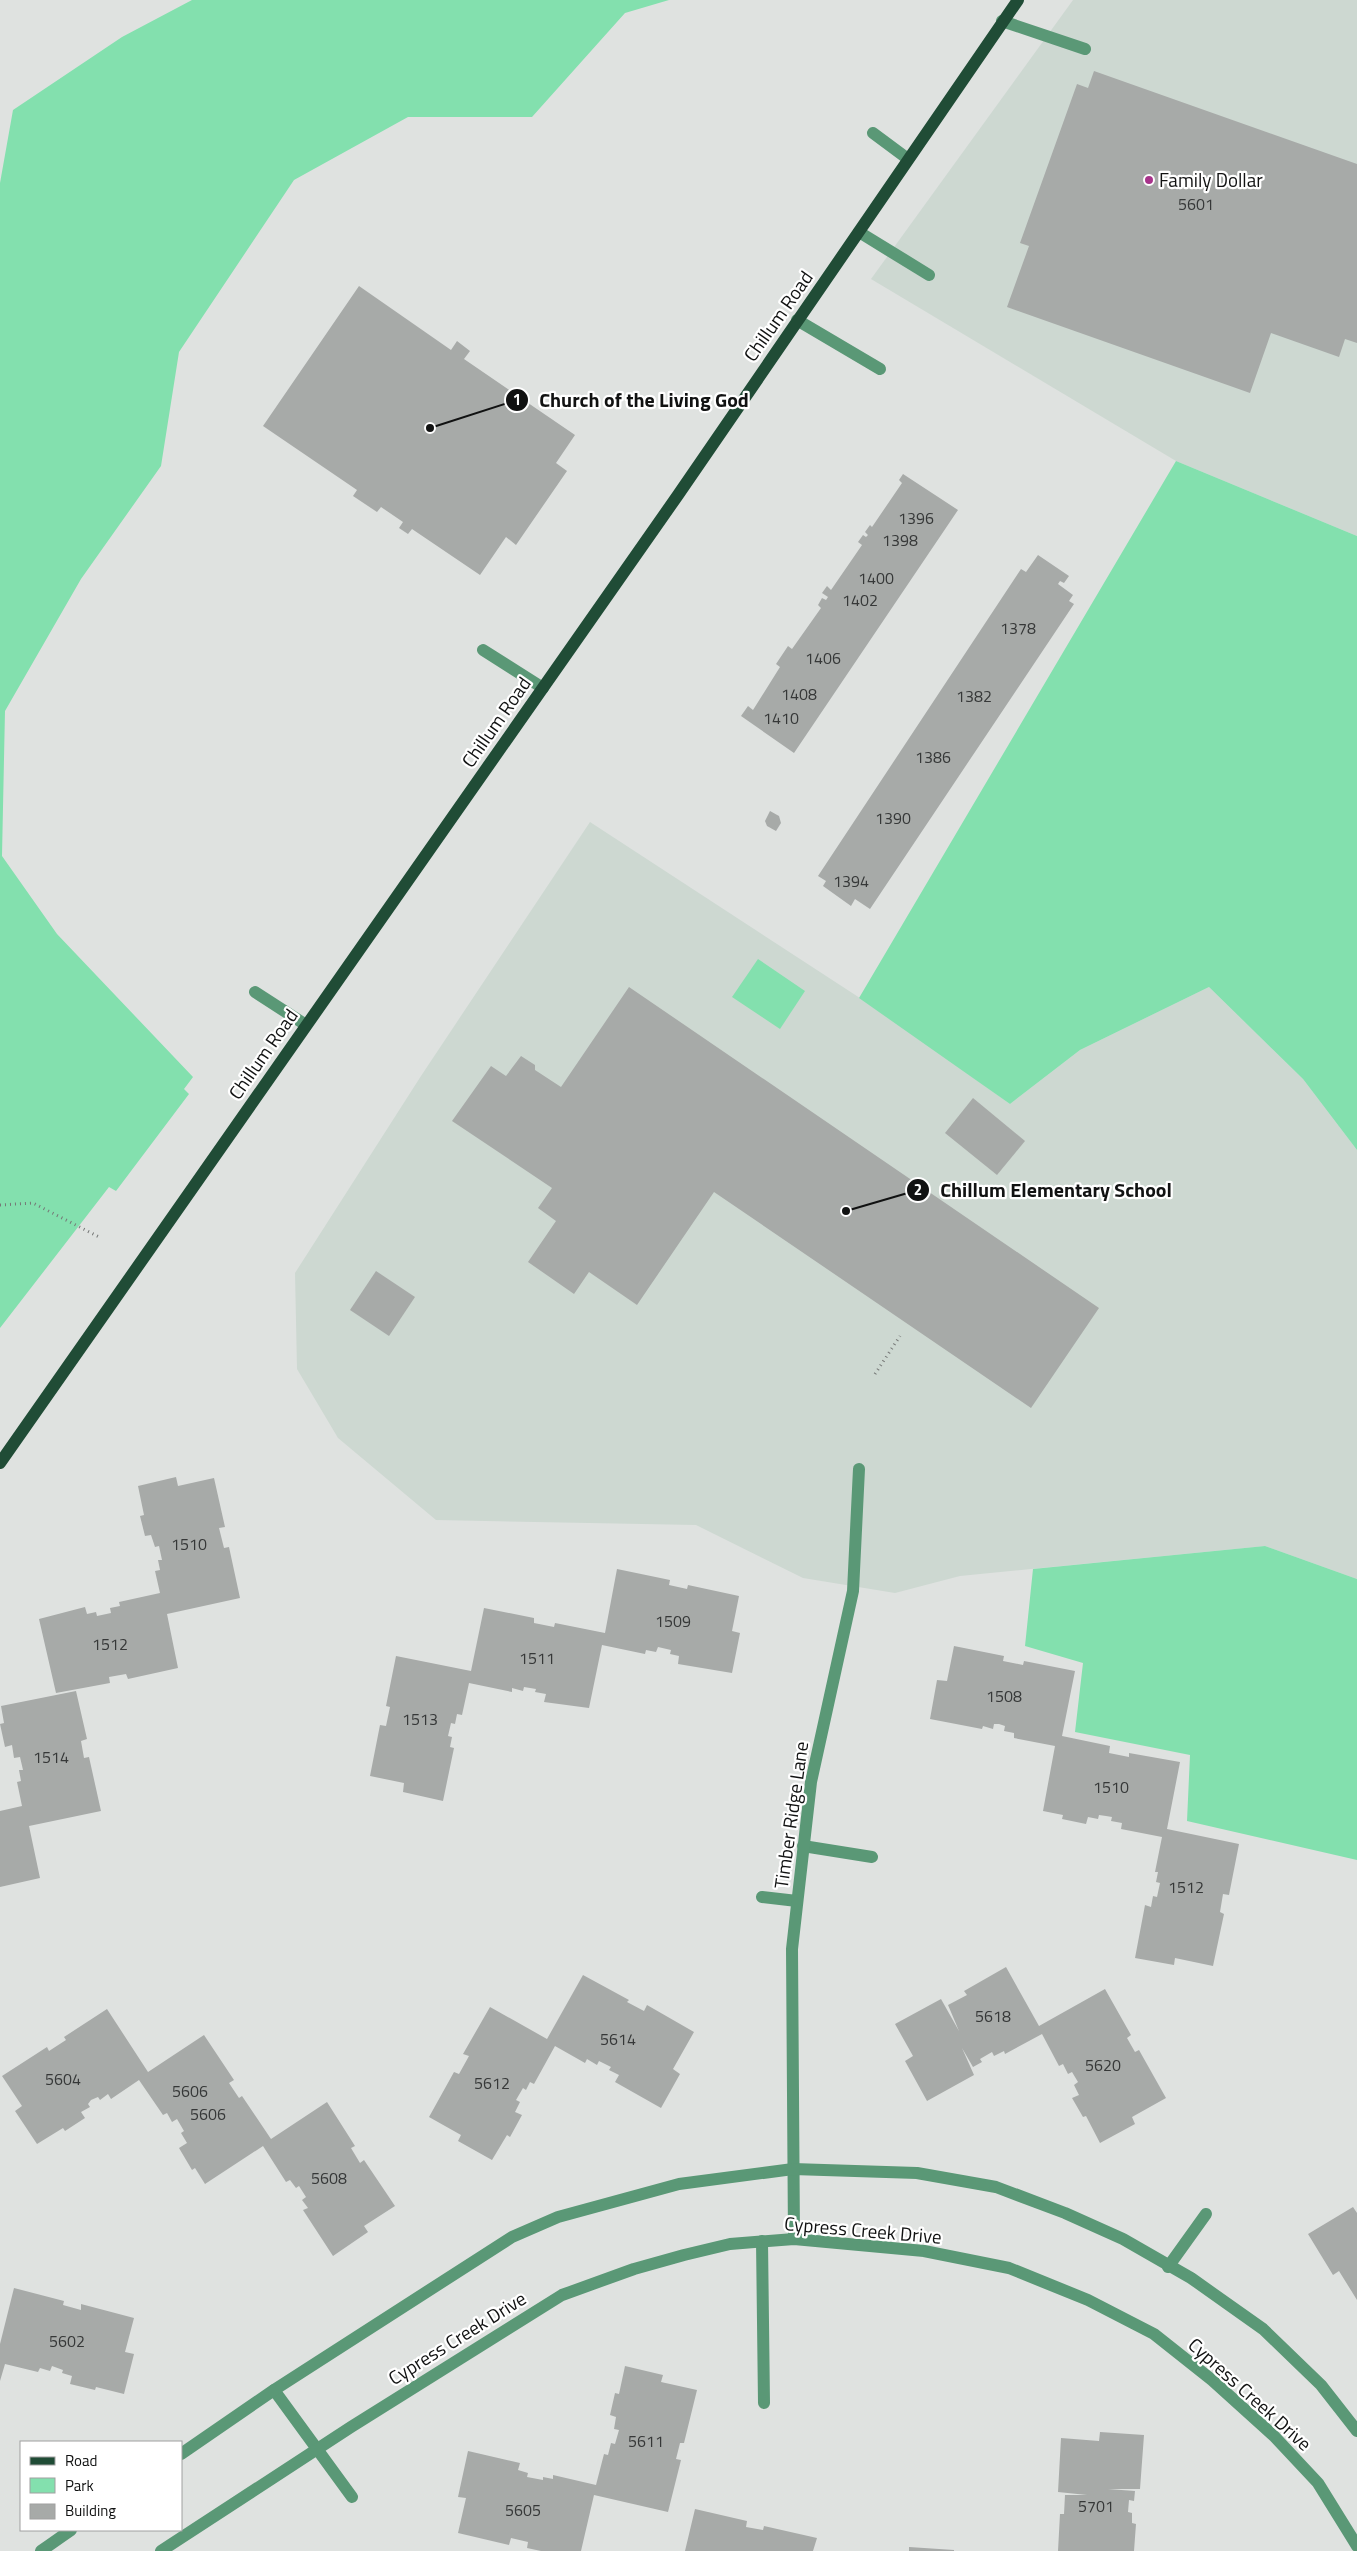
<svg xmlns="http://www.w3.org/2000/svg" width="1357" height="2551" viewBox="0 0 1357 2551" font-family="'Titillium Web',sans-serif">
<style>
.built{fill:#cdd8d1}
.green{fill:#83e0ae}
.building{fill:#a7aaa8}
.lines{fill:none;stroke-linecap:round;stroke-linejoin:round}
.path{stroke:#757776;stroke-width:3;stroke-dasharray:1 4;stroke-linecap:butt}
.minor{stroke:#5a9876;stroke-width:12}
.major{stroke:#204c36;stroke-width:12}
.poi-dot{fill:#a8338b;stroke:#fff;stroke-width:2}
.labels{text-anchor:middle;stroke-width:4.5;stroke-linejoin:round;paint-order:stroke}
.number-label{font-size:16px;fill:#363838}
.poi-label{font-size:19px;fill:#111212;stroke:#fff;text-anchor:start}
.street-label{font-size:19px;fill:#111212;stroke:#fff}
.leader{fill:none;stroke:#111212;stroke-width:2}
.callout-dot{fill:#111212;stroke:#fff;stroke-width:2}
.mark-label{font-size:15px;text-anchor:middle;font-weight:bold;fill:#fff}
.callout-label{font-size:20px;text-anchor:middle;font-weight:bold;fill:#111212;stroke:#fff;stroke-width:4.5;stroke-linejoin:round;paint-order:stroke}
</style>
<rect width="100%" height="100%" fill="#dfe2e0"/>
<!-- built -->
<g class="built">
<polygon points="1073,0 1357,0 1357,536 1176,461 871,279"/>
<polygon points="590,822 886,1015 1010,1104 1080,1050 1209,987 1303,1079 1357,1150 1357,1579 1265,1546 960,1576 895,1593 803,1578 696,1525 436,1520 338,1438 297,1369 295,1273 421,1076"/>
</g>
<!-- green -->
<g class="green">
<polygon points="192,0 669,0 625,13 532,117 408,117 294,180 179,352 161,466 81,579 5,711 2,856 57,934 193,1077 184,1089 189,1094 116,1191 109,1187 0,1328 0,183 13,110 122,37"/>
<polygon points="1176,461 1357,536 1357,1150 1303,1079 1209,987 1080,1050 1010,1104 859,998"/>
<polygon points="758,959 805,991 780,1029 732,997"/>
<polygon points="1265,1546 1357,1579 1357,1860 1187,1821 1190,1755 1075,1732 1083,1663 1025,1646 1033,1569"/>
</g>
<!-- building -->
<g class="building">
<polygon points="1094,71 1357,164 1357,343 1345,339 1339,357 1271,333 1250,393 1007,307 1029,246 1020,243 1077,84 1088,88"/>
<polygon points="359,286 451,350 457,341 470,351 464,359 575,435 556,463 567,471 516,545 506,537 480,575 412,529 408,534 399,528 403,522 381,507 377,512 353,496 357,490 263,426"/>
<polygon points="903,474 958,510 794,753 741,716 748,706 753,710 780,667 776,664 788,646 792,649 821,608 818,605 822,598 826,600 828,597 822,593 827,586 831,590 862,545 858,542 863,535 866,537 868,535 865,532 870,525 872,527 902,483 899,480"/>
<polygon points="1038,555 1069,576 1064,583 1060,581 1058,584 1073,595 1069,601 1074,604 870,909 855,899 851,906 823,886 826,881 818,876 1021,569 1026,572"/>
<polygon points="770,811 779,816 781,823 776,831 767,826 765,821"/>
<polygon points="629,987 1099,1308 1031,1408 714,1192 637,1305 589,1272 574,1294 528,1262 556,1221 538,1208 552,1188 452,1121 491,1066 506,1076 521,1056 535,1065 535,1070 561,1087"/>
<polygon points="973,1098 1025,1141 997,1175 945,1133"/>
<polygon points="376,1271 415,1297 389,1336 350,1310"/>
<polygon points="176,1477 178,1486 214,1478 225,1527 219,1528 224,1548 229,1547 240,1598 167,1614 178,1668 128,1679 126,1674 109,1677 110,1683 56,1693 39,1619 85,1607 87,1614 96,1612 97,1616 111,1613 110,1608 120,1606 119,1602 160,1593 155,1571 160,1570 158,1560 162,1560 159,1546 155,1547 151,1535 145,1536 140,1516 144,1515 138,1486"/>
<polygon points="617,1569 670,1580 669,1585 687,1589 688,1585 739,1596 732,1631 740,1633 732,1673 678,1664 679,1656 670,1654 671,1650 658,1647 656,1652 646,1650 645,1654 602,1645 589,1708 544,1702 546,1694 535,1692 536,1689 524,1687 523,1691 512,1688 512,1692 469,1683 462,1715 457,1714 455,1724 451,1723 448,1736 452,1737 450,1747 454,1748 443,1801 403,1792 404,1783 370,1776 380,1725 386,1726 390,1707 386,1706 396,1656 471,1671 484,1608 534,1618 534,1623 554,1627 555,1623 605,1633"/>
<polygon points="954,1646 1004,1656 1003,1661 1023,1665 1024,1661 1075,1671 1062,1736 1110,1746 1109,1753 1129,1757 1129,1753 1180,1762 1167,1829 1239,1844 1229,1895 1223,1894 1220,1912 1224,1914 1213,1966 1175,1958 1174,1965 1135,1958 1145,1905 1151,1907 1153,1896 1157,1897 1160,1883 1156,1882 1158,1872 1155,1872 1162,1837 1121,1829 1122,1823 1111,1821 1112,1817 1106,1816 1099,1815 1098,1819 1088,1817 1086,1824 1062,1819 1063,1815 1043,1811 1055,1746 1014,1738 1014,1733 1004,1731 1005,1726 999,1724 994,1724 993,1729 983,1726 982,1729 930,1719 937,1680 947,1681"/>
<polygon points="76,1691 87,1739 81,1741 84,1758 89,1757 101,1811 29,1826 40,1878 0,1887 0,1811 22,1806 17,1782 21,1781 19,1770 23,1770 20,1757 14,1758 12,1745 5,1747 0,1724 4,1723 1,1706"/>
<polygon points="1006,1967 1039,2026 1105,1989 1131,2035 1127,2038 1135,2052 1139,2050 1166,2098 1132,2117 1135,2124 1100,2143 1086,2116 1083,2117 1072,2098 1079,2095 1074,2085 1078,2082 1072,2072 1068,2074 1063,2064 1059,2066 1042,2034 1005,2054 1004,2051 994,2056 992,2052 980,2059 982,2062 973,2067 962,2048 974,2075 927,2101 905,2061 913,2056 895,2024 941,1999 959,2031 948,2005 967,1995 964,1991"/>
<polygon points="583,1975 629,2000 627,2002 644,2011 647,2005 694,2032 673,2069 680,2074 661,2108 615,2082 619,2075 609,2070 611,2067 599,2061 597,2065 587,2059 585,2063 555,2046 534,2084 530,2082 526,2090 523,2088 516,2100 520,2102 515,2112 522,2115 510,2137 507,2135 492,2160 458,2141 461,2135 429,2117 454,2072 459,2074 469,2056 463,2054 490,2007 547,2039"/>
<polygon points="107,2009 148,2072 204,2035 234,2080 229,2083 239,2098 242,2096 271,2139 327,2102 355,2146 351,2148 360,2163 364,2160 395,2206 364,2226 368,2232 333,2256 303,2210 308,2208 302,2200 306,2197 299,2186 296,2188 290,2180 286,2182 263,2146 205,2184 195,2168 192,2170 179,2148 187,2143 181,2133 184,2131 177,2119 172,2122 167,2113 163,2115 139,2080 111,2099 108,2094 100,2100 98,2097 91,2100 88,2104 90,2107 81,2112 85,2118 65,2131 63,2128 37,2144 15,2111 22,2106 2,2076 47,2047 49,2051 66,2040 64,2037"/>
<polygon points="1353,2207 1357,2213 1357,2300 1339,2271 1333,2275 1308,2234"/>
<polygon points="14,2288 64,2301 63,2305 81,2310 81,2304 134,2318 125,2352 134,2354 124,2394 96,2387 95,2390 70,2384 72,2376 62,2373 63,2370 52,2366 50,2371 40,2368 38,2372 5,2364 0,2381 0,2344"/>
<polygon points="625,2366 663,2375 661,2382 697,2390 684,2443 680,2443 676,2459 681,2460 668,2512 594,2495 581,2551 541,2551 527,2548 528,2542 511,2538 509,2545 458,2533 466,2498 458,2497 468,2451 520,2463 518,2470 528,2473 527,2477 543,2480 543,2477 553,2479 553,2475 596,2485 604,2454 608,2455 611,2443 615,2444 619,2430 614,2429 616,2417 610,2415 615,2393 619,2394"/>
<polygon points="1100,2432 1144,2435 1140,2489 1108,2489 1135,2491 1134,2501 1129,2500 1128,2512 1132,2513 1132,2523 1136,2524 1134,2551 1058,2551 1060,2514 1064,2514 1065,2495 1087,2495 1058,2492 1061,2438 1099,2441"/>
<polygon points="695,2509 747,2521 746,2527 763,2530 764,2526 817,2538 813,2551 685,2551"/>
<polygon points="909,2547 954,2550 954,2551 909,2551"/>
</g>
<g class="lines">
<!-- path -->
<g class="path">
<polyline points="0,1205 33,1203 99,1237"/>
<polyline points="875,1374 900,1336"/>
</g>
<!-- minor -->
<g class="minor">
<polyline points="1002,21 1085,49"/>
<polyline points="873,133 908,159"/>
<polyline points="859,232 929,275"/>
<polyline points="797,320 880,369"/>
<polyline points="483,650 543,688"/>
<polyline points="255,992 306,1025"/>
<polyline points="803,1846 872,1857"/>
<polyline points="762,1897 797,1901"/>
<polyline points="794,2239 792,1949 811,1782 853,1591 859,1469"/>
<polyline points="762,2241 764,2403"/>
<polyline points="1168,2267 1206,2214"/>
<polyline points="274,2390 352,2497"/>
<polyline points="181,2454 274,2390 512,2237 558,2217 679,2184 793,2169 917,2173 996,2187 1065,2213 1123,2239 1191,2278 1263,2329 1321,2385 1357,2431"/>
<polyline points="41,2551 71,2530"/>
<polyline points="161,2551 351,2427 562,2295 634,2269 684,2255 730,2244 794,2239 924,2251 1009,2268 1088,2300 1154,2334 1212,2380 1274,2436 1318,2483 1357,2546"/>
</g>
<!-- major -->
<polyline class="major" points="0,1463 678,495 1018,0"/>
</g>
<!-- markers -->
<circle class="poi-dot" cx="1149" cy="180" r="5"/>
<g class="labels">
<!-- number labels -->
<g class="number-label">
<text x="1196" y="210">5601</text>
<text x="916" y="524">1396</text>
<text x="900" y="546">1398</text>
<text x="876" y="584">1400</text>
<text x="860" y="606">1402</text>
<text x="1018" y="634">1378</text>
<text x="823" y="664">1406</text>
<text x="799" y="700">1408</text>
<text x="974" y="702">1382</text>
<text x="781" y="724">1410</text>
<text x="933" y="763">1386</text>
<text x="893" y="824">1390</text>
<text x="851" y="887">1394</text>
<text x="189" y="1550">1510</text>
<text x="673" y="1627">1509</text>
<text x="110" y="1650">1512</text>
<text x="537" y="1664">1511</text>
<text x="1004" y="1702">1508</text>
<text x="420" y="1725">1513</text>
<text x="51" y="1763">1514</text>
<text x="1111" y="1793">1510</text>
<text x="1186" y="1893">1512</text>
<text x="993" y="2022">5618</text>
<text x="618" y="2045">5614</text>
<text x="1103" y="2071">5620</text>
<text x="63" y="2085">5604</text>
<text x="492" y="2089">5612</text>
<text x="190" y="2097">5606</text>
<text x="208" y="2120">5606</text>
<text x="329" y="2184">5608</text>
<text x="67" y="2347">5602</text>
<text x="646" y="2447">5611</text>
<text x="1096" y="2512">5701</text>
<text x="523" y="2516">5605</text>
</g>
<!-- poi labels -->
<g class="poi-label">
<text x="1159" y="187">Family Dollar</text>
</g>
<!-- street labels -->
<g class="street-label">
<text transform="translate(778 316) rotate(-55)" y="7">Chillum Road</text>
<text transform="translate(496 722) rotate(-55)" y="7">Chillum Road</text>
<text transform="translate(263 1054) rotate(-55)" y="7">Chillum Road</text>
<text transform="translate(791 1815) rotate(-82)" y="7">Timber Ridge Lane</text>
<text transform="translate(863 2230) rotate(5)" y="7">Cypress Creek Drive</text>
<text transform="translate(457 2338) rotate(-32)" y="7">Cypress Creek Drive</text>
<text transform="translate(1250 2394) rotate(42)" y="7">Cypress Creek Drive</text>
</g>
</g>
<!-- callouts -->
<path class="leader" d="M430 428L517 400M846 1211L918 1190"/>
<g class="callout-dot">
<circle cx="430" cy="428" r="5"/>
<circle cx="846" cy="1211" r="5"/>
<circle cx="517" cy="400" r="12"/>
<circle cx="918" cy="1190" r="12"/>
</g>
<g class="mark-label">
<text x="517" y="405">1</text>
<text x="918" y="1195">2</text>
</g>
<g class="callout-label">
<text x="644" y="407">Church of the Living God</text>
<text x="1056" y="1197">Chillum Elementary School</text>
</g>
<!-- legend -->
<rect x="20" y="2441" width="162" height="90" fill="#ffffff" stroke="#a0a0a0"/>
<rect x="30" y="2457" width="25" height="8" fill="#204c36" stroke="#a0a0a0"/>
<text x="65" y="2466" font-size="15" fill="#111212">Road</text>
<rect x="30" y="2478" width="25" height="15" fill="#83e0ae" stroke="#a0a0a0"/>
<text x="65" y="2491" font-size="15" fill="#111212">Park</text>
<rect x="30" y="2504" width="25" height="15" fill="#a7aaa8" stroke="#a0a0a0"/>
<text x="65" y="2516" font-size="15" fill="#111212">Building</text>
</svg>
